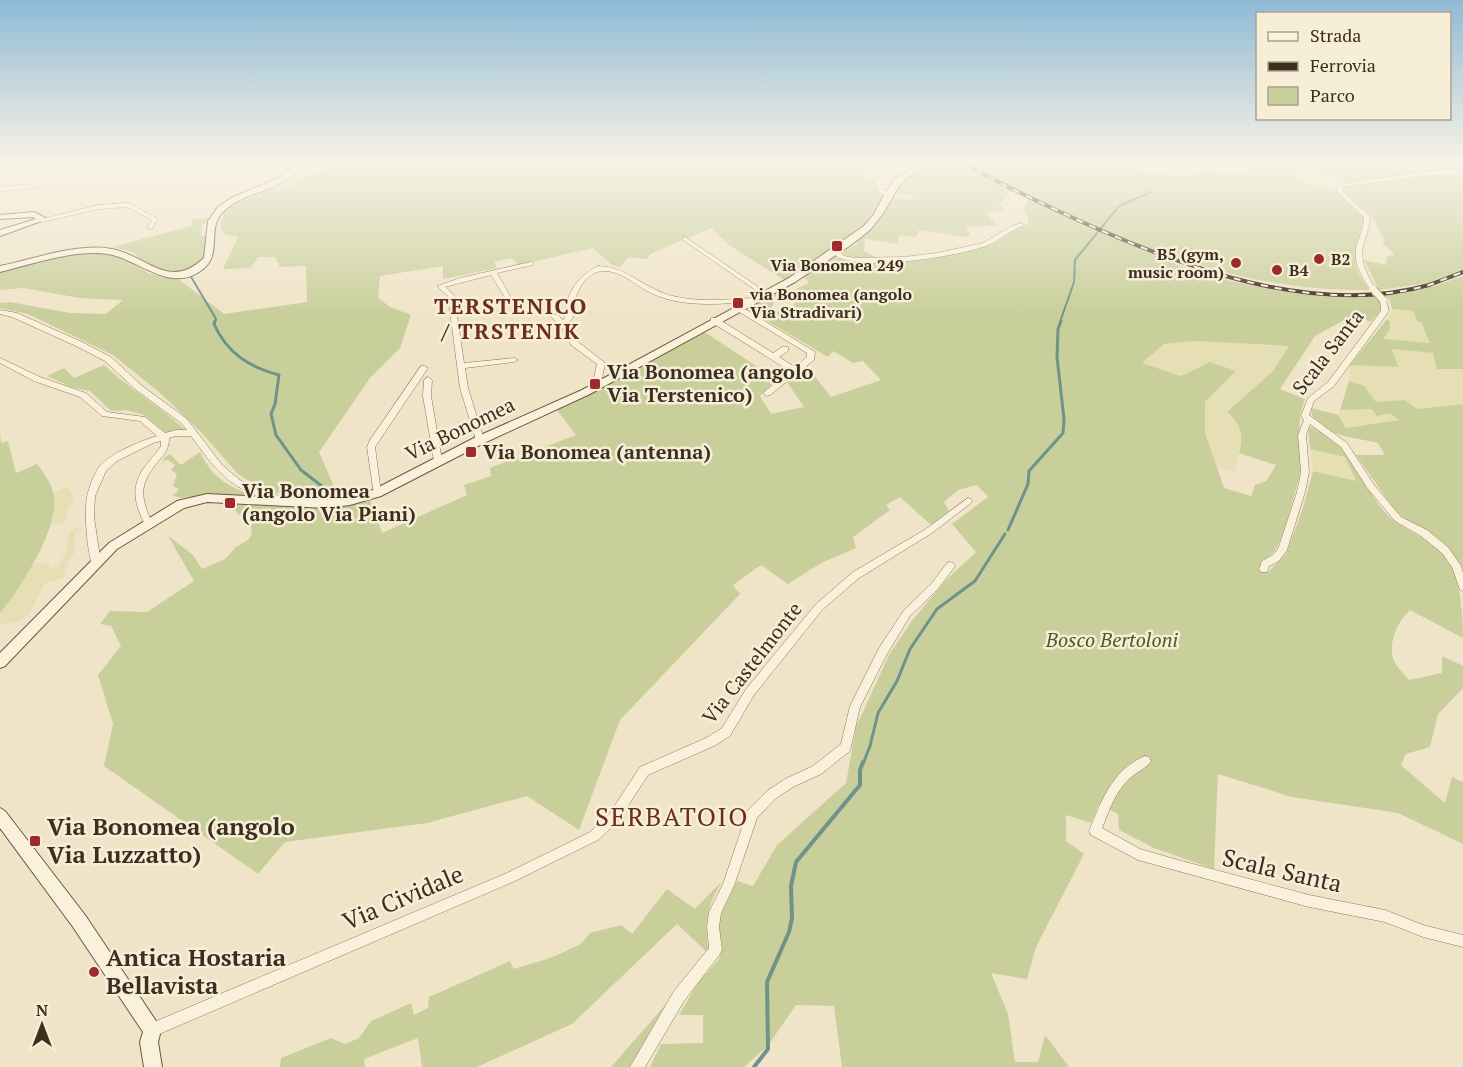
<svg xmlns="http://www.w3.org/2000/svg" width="1463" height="1067" viewBox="0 0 1463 1067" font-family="'PT Serif',serif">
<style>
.farmland{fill:#e6deb5}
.green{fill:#c9cf9b;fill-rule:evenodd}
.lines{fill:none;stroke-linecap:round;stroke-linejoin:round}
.stream-far2{stroke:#6f938a;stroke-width:2}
.stream-far1{stroke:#6f938a;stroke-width:3}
.stream{stroke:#6f938a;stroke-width:4}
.street-casing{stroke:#8d765c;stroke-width:1}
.secondary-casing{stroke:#6f573f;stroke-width:2}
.street{fill:#faf1dc;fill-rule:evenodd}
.secondary{fill:#faf1dc;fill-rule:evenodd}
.rail-casing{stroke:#3d2e20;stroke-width:4}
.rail{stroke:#f7eed8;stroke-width:2;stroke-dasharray:7;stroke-linecap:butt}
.street-bridge-casing{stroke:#8d765c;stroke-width:8;stroke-linecap:butt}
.street-bridge{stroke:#faf1dc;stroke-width:7}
.poi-dot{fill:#9e2a2b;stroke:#f7eed8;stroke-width:2}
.labels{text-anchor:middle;stroke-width:5;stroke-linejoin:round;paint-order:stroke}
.far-poi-label{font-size:16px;font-weight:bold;fill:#3d2e20;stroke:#f7eed8;text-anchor:start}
.street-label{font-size:20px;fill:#3d2e20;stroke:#f7eed8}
.poi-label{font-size:20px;font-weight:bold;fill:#3d2e20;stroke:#f7eed8;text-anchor:start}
.park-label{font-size:20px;font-style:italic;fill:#4d5a26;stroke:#f7eed8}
.far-district-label{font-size:22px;font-weight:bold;letter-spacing:1.5px;fill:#6b2e1e;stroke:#f7eed8}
.near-poi-label{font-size:24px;font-weight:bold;fill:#3d2e20;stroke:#f7eed8;text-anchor:start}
.near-street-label{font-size:24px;fill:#3d2e20;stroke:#f7eed8}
.near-neighbourhood-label{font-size:26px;letter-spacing:1.5px;fill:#6b2e1e;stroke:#f7eed8}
</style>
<rect width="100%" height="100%" fill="#f0e4c8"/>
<!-- farmland -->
<g class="farmland">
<polygon points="1392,309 1413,311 1418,322 1421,322 1430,343 1382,339 1389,331 1390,322 1387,319"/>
<polygon points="1195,341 1255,344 1267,346 1290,345 1273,371 1227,412 1237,421 1244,436 1235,472 1215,466 1205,433 1205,402 1236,371 1210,362 1181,376 1142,363 1163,344"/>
<polygon points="1391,349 1433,353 1438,369 1463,369 1463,404 1417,409 1405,400 1376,402 1364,386 1349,381 1350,365 1397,367"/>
<polygon points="1372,409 1390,413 1399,420 1346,428 1338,415 1340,410"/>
<polygon points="1310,449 1345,457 1356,482 1313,471"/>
<polygon points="68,486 74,499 66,513 67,519 62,523 50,525 54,515 54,493"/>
<polygon points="80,527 75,535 74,553 68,562 63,578 45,583 29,614 20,621 0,625 0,613 32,565 40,563 50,565 50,568 58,567 65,554 70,530"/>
</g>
<!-- green -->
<g class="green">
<polygon points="409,163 872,163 868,169 865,178 875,182 875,186 883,195 864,226 784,280 729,245 711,228 650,254 648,259 629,257 620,267 612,265 593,248 519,265 511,258 494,262 497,268 443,279 443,266 380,276 378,298 390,307 411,315 400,348 370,378 319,452 338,496 314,497 266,492 238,474 199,430 159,392 113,355 28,314 0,308 0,303 10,302 70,313 106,314 123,300 80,298 23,288 0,290 0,272 64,255 96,253 119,255 150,274 177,278 224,314 307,302 306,266 280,267 275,257 258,257 250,268 223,269 238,237 223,234 220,223 225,212 237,203 259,194 282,185 295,185 313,173 332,167"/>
<path d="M927,163H959L1010,191L999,205L1005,210L986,213L997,225L966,227L971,236L966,237L919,230L916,237L900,235L897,244L865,239L864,251L876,257C864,258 852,260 841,253L858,244L855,241L875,225L893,197L911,200L913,195L907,194L905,196L895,193L908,176Z"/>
<path d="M967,163C1020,163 1076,158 1129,167C1145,170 1188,183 1200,169L1246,173L1253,168L1249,163H1463V169L1349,182L1301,170L1294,177L1298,181L1331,190L1337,189L1365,216C1365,223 1363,228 1361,235C1352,261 1353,269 1370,290C1295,291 1227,276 1156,252L1153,255C1221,284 1300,299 1374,295L1383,307L1371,322L1353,315L1315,336L1280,389L1305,399C1293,428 1305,447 1300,473C1296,490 1284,535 1276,549C1271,557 1261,560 1259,570L1268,572L1286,554L1303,508L1313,471L1356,481L1345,457L1310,449L1308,428L1312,427C1324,434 1336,441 1345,452C1363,472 1371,502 1393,520C1413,535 1437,541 1451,565C1461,585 1463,616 1463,638L1410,610C1397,622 1387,645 1394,661C1397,668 1405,674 1409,680L1442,673V656L1463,666V688L1438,714L1430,747L1406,754L1401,765L1445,803L1452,777L1463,782V844L1398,813L1292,797L1218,774L1214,869L1154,848L1119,830L1118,814L1099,804L1091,823L1066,815V841L1084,854L1036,947L1027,979L991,973L1008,1014L1015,1062H1038L1045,1035L1069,1067H842L834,1006L796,1005L767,1047L744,1067H650L661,1044L703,1043V1015H679L697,984L719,959L722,943L718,929L723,909L737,881L753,886L777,845L846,783L856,727L889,655L911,622L946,580L976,552L952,524L988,497L977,485L958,490L944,502L949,511L931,525L900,497L886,505L890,510L853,537L856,548L821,563L788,584L761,565L733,585L740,594L620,720L579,830L527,796L427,823L285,842L258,874L104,766L113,724L98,675L121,646L111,626L100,624L110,611L147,612L194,581L168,536L193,555L202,569L225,559L236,547L248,540L252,534L251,527L229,504L314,507L370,499L382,533L467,495L464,485L491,476L490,468L576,435L557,410L703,331L771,376L774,382L760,396L771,414L804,407L787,382L807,366L831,397L881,380L863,361L853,363L833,351L828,357L745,308L787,284L776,296L769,315L794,305L798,297L796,289L809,283L805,278L800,277L835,254L848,261L860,262L961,253L998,241L1017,228L1026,225L1029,220L1024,209L1028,199L1061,213L1063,211L995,180ZM1195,341L1289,346L1273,371L1227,412C1242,425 1244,435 1239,453L1276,465L1266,481L1255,485L1251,496L1224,488L1205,433V402L1236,371L1210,362L1181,376L1142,363L1164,344Z"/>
<polygon points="1463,172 1463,269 1428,283 1379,290 1364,260 1386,265 1387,256 1395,255 1383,243 1384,238 1373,218 1343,191 1343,187 1402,178"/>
<polygon points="210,218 202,226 201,236 207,236 205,257 198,265 182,272 163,271 147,265 133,252 112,247 192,226 191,219"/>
<polygon points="1463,276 1463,369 1437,369 1433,353 1392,349 1398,367 1350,365 1387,319 1390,322 1389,331 1383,339 1430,343 1421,322 1418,322 1413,311 1392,309 1390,301 1383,294 1434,286"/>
<path d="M104,365C129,389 160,406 185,430L166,433L144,415L126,410L117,411L110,410L90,391L71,387L47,376L64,368L74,378Z"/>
<path d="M1349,381L1364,386L1376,402L1405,400L1417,409L1463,404V568L1437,537L1401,516L1391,505L1356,455H1385L1378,443C1357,437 1311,436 1311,408L1338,415L1346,428L1399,420L1390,413L1377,416L1372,409L1340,410Z"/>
<path d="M0,432L1,443L8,441L16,473L37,464C43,472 50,481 53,492C63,523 20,589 0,613Z"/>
<path d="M200,452C213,479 228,486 256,497L216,494L181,498L173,496L179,489L173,486L177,474L171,470L175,465L168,460L163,461L164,458L170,454L181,465Z"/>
<path d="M722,881C706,909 704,922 709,954L677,924L572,1024L477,1067H422L418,1038L364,1059L365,1067H280L281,1058L331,1038L345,1044L359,1038L371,1021L411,1003L414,1015L428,1008L429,997L510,961L514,969L553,957L581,944L590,933L621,925L632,934L667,889L695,909Z"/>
<polygon points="666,1004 630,1067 611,1067"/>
</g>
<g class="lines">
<!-- stream-far2 -->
<g class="stream-far2">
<polyline points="190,275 216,319 215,322"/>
<polyline points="1060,322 1074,282 1075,260 1119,206 1151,192"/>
</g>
<!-- stream-far1 -->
<g class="stream-far1">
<path d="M215,321L214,324C227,353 249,367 279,375L275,404L271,414L276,435L301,470L336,497"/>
<polyline points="1008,530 1028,484 1029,471 1063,433 1064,419 1057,357 1058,329 1061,321"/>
<polyline points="863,764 870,746 878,713 897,681 910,649 937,609 975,581 1005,534"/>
</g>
<!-- stream -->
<polyline class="stream" points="754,1067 768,1049 767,982 789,932 792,918 791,886 796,862 860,785 860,770 863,762"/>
<defs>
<g id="street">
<polygon points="2,163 10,163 0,169 0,165"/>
<polygon points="47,163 53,163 50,174 95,167 121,170 129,163 136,163 122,174 95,171 48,177 37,188 0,191 0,187 35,184 43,176"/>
<polygon points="888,163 894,163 880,183 883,189 891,195 888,197 878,191 874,183"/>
<path d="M1463,169V173L1422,176L1343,187L1342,191L1370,217C1370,226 1367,232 1365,240C1358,258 1366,274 1376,289L1375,290H1371C1360,275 1351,259 1358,241C1361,233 1364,226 1364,217L1337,192L1338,185L1422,172Z"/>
<polygon points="128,203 157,218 158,219 152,229 147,228 152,220 127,207 98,209 42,222 39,220 98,205"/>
<path d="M1021,223L1023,224V226C1010,230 999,241 986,246C954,257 875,269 843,259C838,258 835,255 832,251L837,250L844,256L855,258L904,257L937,253L983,243L1010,227Z"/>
<polygon points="685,237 767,293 767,295 763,295 683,240 682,239"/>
<polygon points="531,262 533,263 533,265 497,273 511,298 510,299 506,299 491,275 445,287 454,295 464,363 514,358 518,360 514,362 465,368 468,388 484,440 480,443 476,440 460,388 448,296 437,286 460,278"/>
<path d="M599,266C625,267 641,285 663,293C691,303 723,300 752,298L755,300C749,303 741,303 733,303C706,305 676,305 651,293C636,286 623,272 606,271C584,269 571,300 573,318L567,324L577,341L605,363L602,378L605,384L601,387L598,386L594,378L597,364L571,345L561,326L551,317L552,315H558L563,320L565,318C564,295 579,274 599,266Z"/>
<polygon points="1383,298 1386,300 1389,311 1334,386 1314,401 1309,415 1347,443 1374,485 1401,517 1427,530 1448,547 1461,566 1463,573 1463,591 1460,590 1452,567 1442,553 1421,536 1395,521 1368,489 1341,447 1310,424 1306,435 1309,472 1305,492 1287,550 1279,561 1269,566 1267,572 1261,572 1259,569 1262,561 1273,555 1278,549 1297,492 1301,472 1298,435 1304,420 1301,416 1308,398 1328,382 1381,311 1380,300"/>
<polygon points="736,306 740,306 815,352 814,360 770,395 767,396 763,393 790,371 711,322 711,318 717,318 773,353 782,347 788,347 788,351 779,357 795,367 807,357 807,353 736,310"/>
<path d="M0,310L17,313L82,342L111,357L141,385L187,419L222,465L240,480L255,489L287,498L288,500L287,502L284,503C272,500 258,498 248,492C222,480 207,458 191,436H176L169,438C169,447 166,453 160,459C138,485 140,496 153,525L152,527H146C135,505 129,487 146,465C151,458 157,453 161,446V441L153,443L117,461L106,471L95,496L94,517L101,564L99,567H93C87,552 84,512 87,497C88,490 95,472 99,467C110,453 141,441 157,436L140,421L102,416L80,397L34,381L0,363V358L40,377L86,393L107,412L145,417L165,433L176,430H187L181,423L135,389L105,361L76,346L12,317L0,314Z"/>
<polygon points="421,366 424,366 428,368 375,447 381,493 380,495 374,495 367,447 370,440"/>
<polygon points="428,377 432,380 431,396 442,461 438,464 434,461 423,396 424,380"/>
<polygon points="968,498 971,499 972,501 971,503 932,533 859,578 822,610 754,695 730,736 714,746 648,775 618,821 598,840 515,881 157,1035 152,1037 147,1035 145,1030 147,1025 507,873 590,832 610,813 640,767 706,738 722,728 746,689 816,604 853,572 926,529"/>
<polygon points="950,562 953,563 955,566 953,569 937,590 910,616 887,654 860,707 850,751 821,774 793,787 775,799 757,818 734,886 721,913 719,927 722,950 720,954 684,1001 645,1067 630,1067 674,991 709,948 707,927 709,912 723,884 748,810 767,791 785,779 813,766 841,744 850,706 879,648 904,610 931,584 947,563"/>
<path d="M1145,756L1149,757L1151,761C1146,769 1136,772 1129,779C1115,792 1109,811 1102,828L1140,849L1178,860L1309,895L1385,910L1423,925L1463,935V947L1423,937L1385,922L1309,907L1138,860L1091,835L1089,831C1102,800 1112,770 1145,756Z"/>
</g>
<g id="secondary">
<path d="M297,163H306C300,169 292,176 285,181C266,193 239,195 223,212C205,230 225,256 199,272C170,291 140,262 113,255C80,247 33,264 0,272V266C34,259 71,245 106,248C145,252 167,293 204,258L208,221L218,207L231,198L278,178Z"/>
<polygon points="918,163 927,163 901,183 882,215 870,230 851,245 795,282 590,394 484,443 381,496 350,505 326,508 207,502 184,508 117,549 5,666 0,668 0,653 109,543 177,501 207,494 326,500 350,497 373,490 476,437 582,390 789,278 864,226 874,214 884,195 895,179"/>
<polygon points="34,212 47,219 0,236 0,230 36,219 33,217 0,219 0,215"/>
<polygon points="0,808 5,811 85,915 158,1024 161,1030 158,1042 162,1067 144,1067 140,1042 143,1032 73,927 0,828"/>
</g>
</defs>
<!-- street casing -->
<use href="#street" class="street-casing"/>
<!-- secondary casing -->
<use href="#secondary" class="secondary-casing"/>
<!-- street -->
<use href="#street" class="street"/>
<!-- secondary -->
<use href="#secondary" class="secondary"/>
<defs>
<g id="rail">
<path d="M964,163C1002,186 1042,203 1082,222C1185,268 1315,317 1429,285C1440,281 1452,276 1463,272"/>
<polyline points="0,165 3,163"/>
</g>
</defs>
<!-- rail casing -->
<use href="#rail" class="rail-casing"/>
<!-- rail -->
<use href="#rail" class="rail"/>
<defs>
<polyline id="street-bridge" points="1373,289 1383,300"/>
</defs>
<!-- street-bridge casing -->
<use href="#street-bridge" class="street-bridge-casing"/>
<!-- street-bridge -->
<use href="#street-bridge" class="street-bridge"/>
</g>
<!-- sky -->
<linearGradient id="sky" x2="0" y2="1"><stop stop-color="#8fbad6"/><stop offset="0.52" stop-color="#f8f3e6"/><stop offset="1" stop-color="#f8f3e6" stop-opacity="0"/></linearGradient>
<rect width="1463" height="313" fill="url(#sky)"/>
<!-- markers -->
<g class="poi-dot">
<rect x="831" y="240" width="12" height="12" rx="3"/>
<circle cx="1319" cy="259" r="6"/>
<circle cx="1236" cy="263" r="6"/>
<circle cx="1277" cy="270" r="6"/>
<rect x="732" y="297" width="12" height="12" rx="3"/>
<rect x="589" y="378" width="12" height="12" rx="3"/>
<rect x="465" y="446" width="12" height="12" rx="3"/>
<rect x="224" y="497" width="12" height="12" rx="3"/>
<rect x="29" y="835" width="12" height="12" rx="3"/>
<circle cx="94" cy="972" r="6"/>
</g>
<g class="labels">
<!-- far-poi labels -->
<g class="far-poi-label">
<text x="1224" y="260" text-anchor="end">B5 (gym,<tspan x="1224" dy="18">music room)</tspan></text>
<text x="1331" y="265">B2</text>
<text x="837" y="271" text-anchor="middle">Via Bonomea 249</text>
<text x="1289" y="276">B4</text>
<text x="750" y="300">via Bonomea (angolo<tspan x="750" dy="18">Via Stradivari)</tspan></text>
</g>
<!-- street labels -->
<g class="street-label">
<text transform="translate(1328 352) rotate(-52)" y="7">Scala Santa</text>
<text transform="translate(460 429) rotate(-26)" y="7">Via Bonomea</text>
<text transform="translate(752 663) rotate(-52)" y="7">Via Castelmonte</text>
</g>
<!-- poi labels -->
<g class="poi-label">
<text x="607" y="379">Via Bonomea (angolo<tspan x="607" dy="23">Via Terstenico)</tspan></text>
<text x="483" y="459">Via Bonomea (antenna)</text>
<text x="242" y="498">Via Bonomea<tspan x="242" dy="23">(angolo Via Piani)</tspan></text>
</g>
<!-- park labels -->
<g class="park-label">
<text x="1112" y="647">Bosco Bertoloni</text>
</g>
<!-- far-district labels -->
<g class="far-district-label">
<text x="511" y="314">TERSTENICO<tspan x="511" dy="25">/ TRSTENIK</tspan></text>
</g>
<!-- near-poi labels -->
<g class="near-poi-label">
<text x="47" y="835">Via Bonomea (angolo<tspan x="47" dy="28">Via Luzzatto)</tspan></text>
<text x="106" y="966">Antica Hostaria<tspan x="106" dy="28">Bellavista</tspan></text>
</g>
<!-- near-street labels -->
<g class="near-street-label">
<text transform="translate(1282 871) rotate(13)" y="8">Scala Santa</text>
<text transform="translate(403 898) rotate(-23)" y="8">Via Cividale</text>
</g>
<!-- near-neighbourhood labels -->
<g class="near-neighbourhood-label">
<text x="672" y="826">SERBATOIO</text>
</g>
</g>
<!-- legend -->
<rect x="1256" y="12" width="195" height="108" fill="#f7eed8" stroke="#ada18e" stroke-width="1.5"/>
<rect x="1268" y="32" width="30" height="9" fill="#faf1dc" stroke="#ada18e" stroke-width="1.5"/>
<text x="1310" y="42" font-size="18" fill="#3d2e20">Strada</text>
<rect x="1268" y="62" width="30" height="9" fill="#3d2e20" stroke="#ada18e" stroke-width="1.5"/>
<text x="1310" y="72" font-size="18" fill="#3d2e20">Ferrovia</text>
<rect x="1268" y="87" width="30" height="18" fill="#c9cf9b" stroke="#ada18e" stroke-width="1.5"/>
<text x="1310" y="102" font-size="18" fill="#3d2e20">Parco</text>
<!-- north arrow -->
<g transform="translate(42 1025)" stroke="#f7eed8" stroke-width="4.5" paint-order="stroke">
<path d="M0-4.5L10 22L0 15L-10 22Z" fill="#3d2e20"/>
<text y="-9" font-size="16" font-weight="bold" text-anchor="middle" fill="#3d2e20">N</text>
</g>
</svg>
